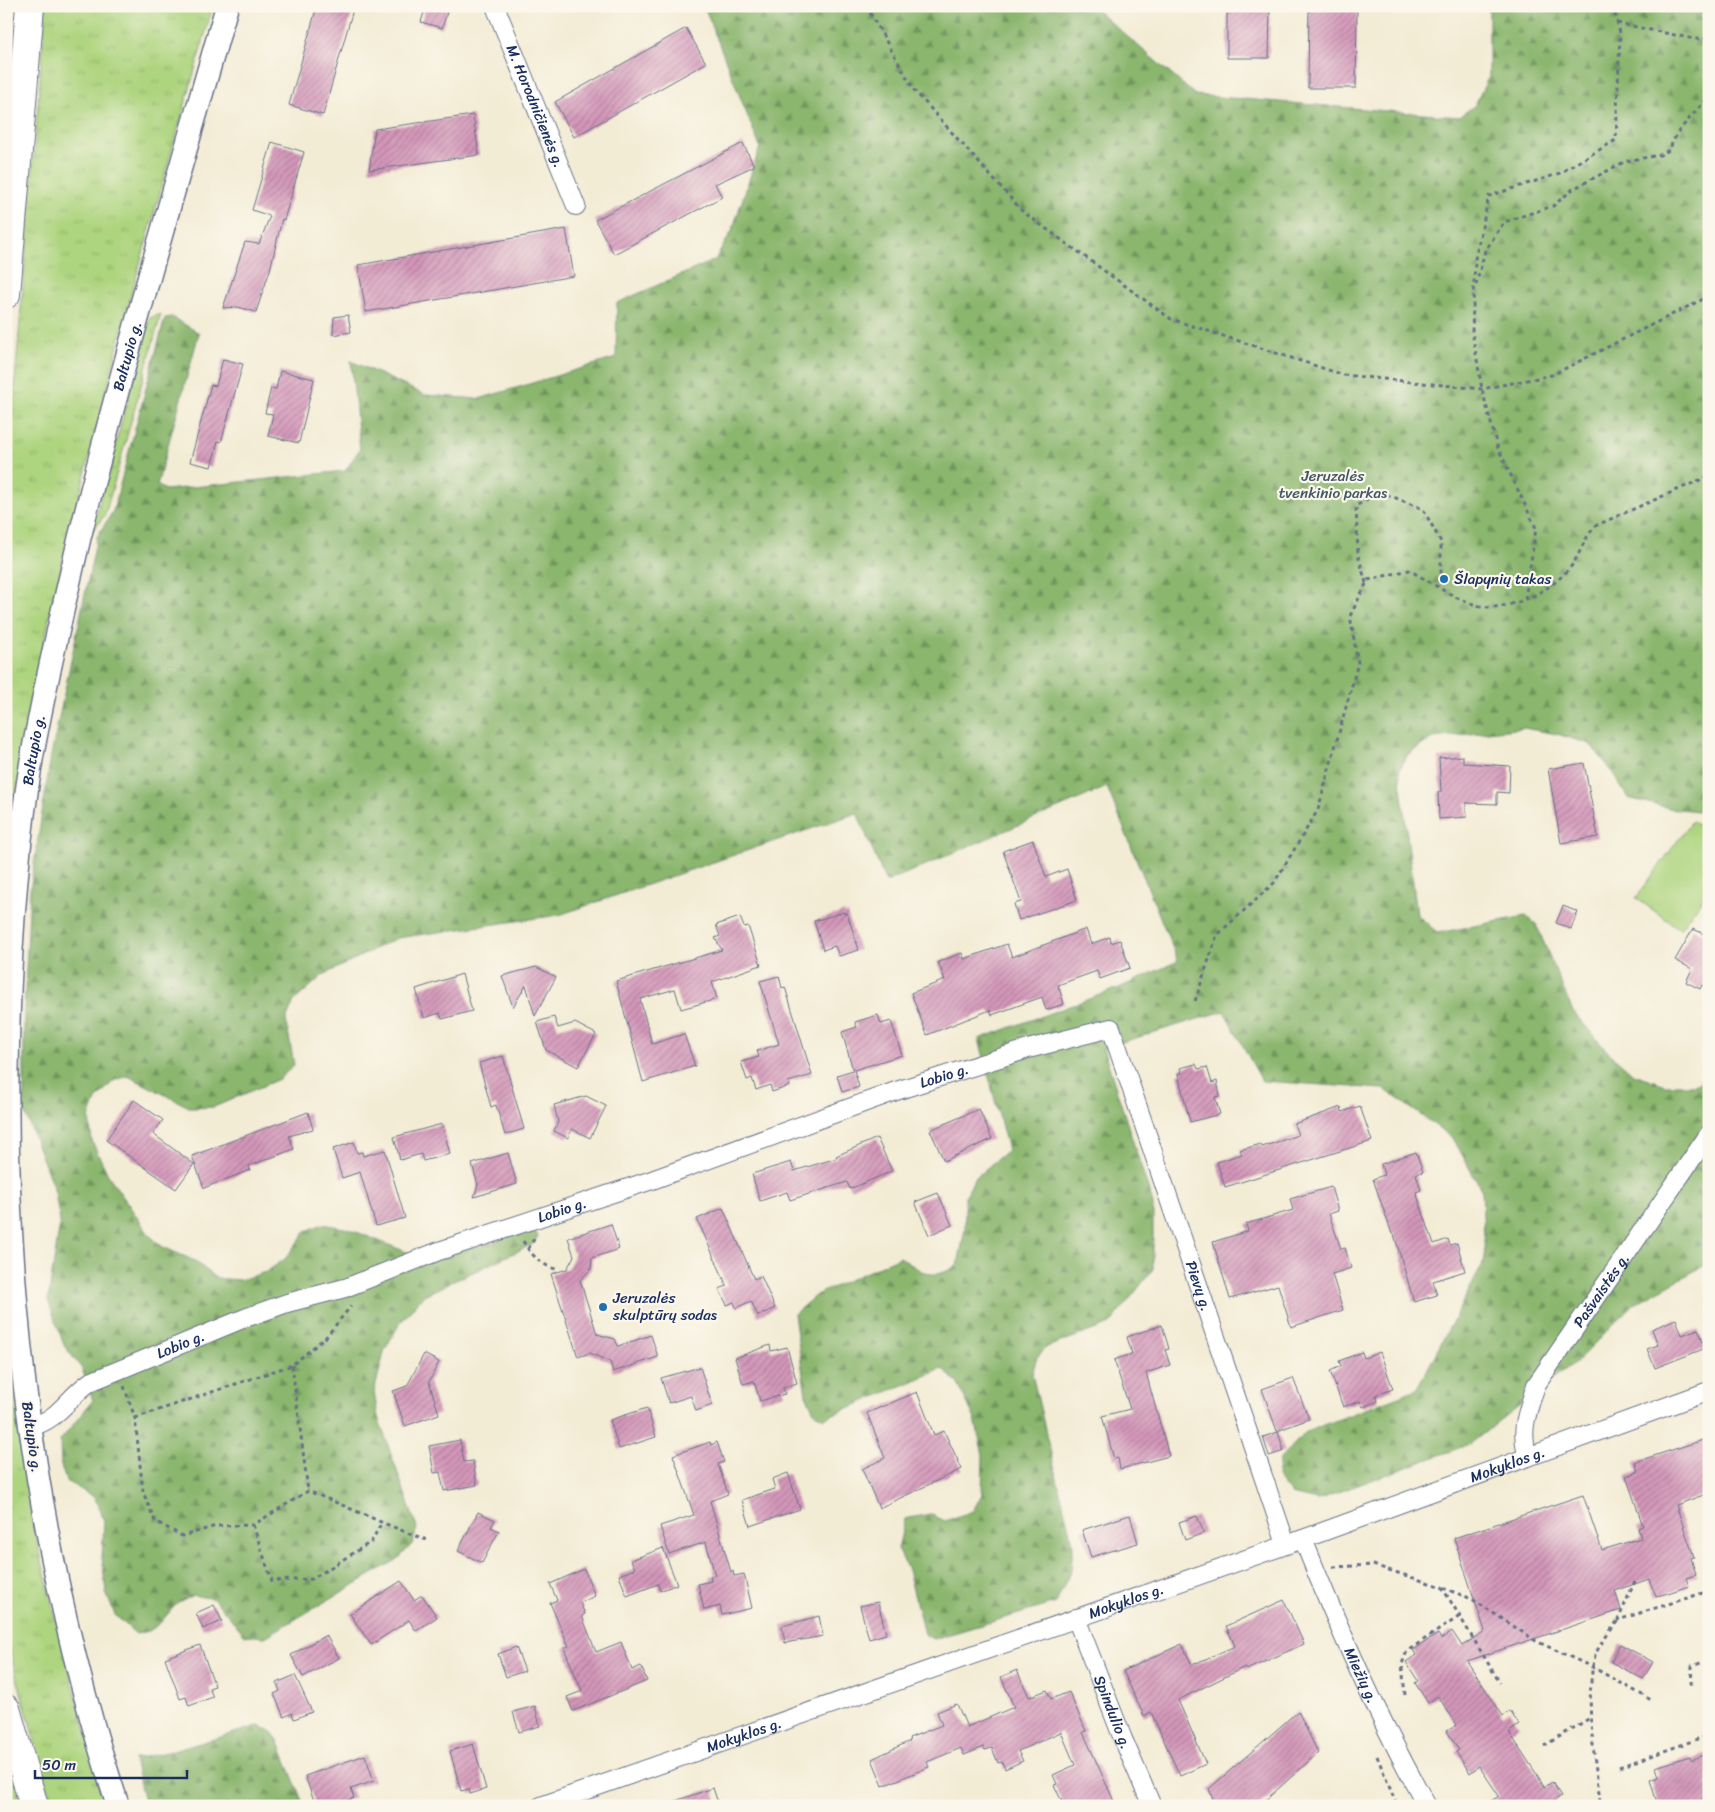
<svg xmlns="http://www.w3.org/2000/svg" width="1715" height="1812" viewBox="0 0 1715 1812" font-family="Sriracha,sans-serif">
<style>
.grass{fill:url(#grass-tufts);stroke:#64826e}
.forest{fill:url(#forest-firs);stroke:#527266}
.pitch{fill:#add47e;stroke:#64826e}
.building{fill:url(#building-hatch)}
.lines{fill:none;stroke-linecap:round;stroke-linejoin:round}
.minor-casing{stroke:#677188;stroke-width:20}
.tertiary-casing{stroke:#677188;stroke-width:25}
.trunk-casing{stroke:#677188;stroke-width:30}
.path{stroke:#677188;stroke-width:3;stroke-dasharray:4 4;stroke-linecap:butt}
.minor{stroke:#fff;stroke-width:18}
.tertiary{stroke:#fff;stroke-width:22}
.trunk{stroke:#fff;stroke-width:28}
.poi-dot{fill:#1f6fb2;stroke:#fbf7ec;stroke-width:2}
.labels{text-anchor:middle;stroke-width:4.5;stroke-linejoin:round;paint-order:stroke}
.street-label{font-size:15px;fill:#1b2f5e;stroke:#fbf7ec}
.park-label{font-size:15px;fill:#405866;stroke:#fbf7ec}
.poi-label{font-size:15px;fill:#1b2f5e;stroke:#fbf7ec;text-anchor:start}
</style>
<defs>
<pattern id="grass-tufts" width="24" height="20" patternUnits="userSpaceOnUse" patternTransform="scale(1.25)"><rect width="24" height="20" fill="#add47e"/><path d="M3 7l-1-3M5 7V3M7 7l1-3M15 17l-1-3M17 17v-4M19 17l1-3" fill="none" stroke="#94b66f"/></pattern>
<pattern id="forest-firs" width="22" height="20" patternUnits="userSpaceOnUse" patternTransform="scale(1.25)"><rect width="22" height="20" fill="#8ab66d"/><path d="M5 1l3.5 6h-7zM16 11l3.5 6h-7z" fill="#70945d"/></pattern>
<pattern id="building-hatch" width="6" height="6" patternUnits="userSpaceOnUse" patternTransform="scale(1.25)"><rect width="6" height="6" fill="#d497b9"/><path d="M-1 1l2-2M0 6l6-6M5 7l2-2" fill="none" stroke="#ab7c9a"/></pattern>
</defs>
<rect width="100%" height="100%" fill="#fbf7ec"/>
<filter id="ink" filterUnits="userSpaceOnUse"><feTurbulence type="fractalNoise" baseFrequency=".02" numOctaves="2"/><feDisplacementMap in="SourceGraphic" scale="10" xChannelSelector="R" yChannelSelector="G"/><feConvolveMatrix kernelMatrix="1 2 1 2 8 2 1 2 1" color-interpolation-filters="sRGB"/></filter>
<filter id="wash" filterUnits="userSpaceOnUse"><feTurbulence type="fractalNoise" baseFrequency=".0096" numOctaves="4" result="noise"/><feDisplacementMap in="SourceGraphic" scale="20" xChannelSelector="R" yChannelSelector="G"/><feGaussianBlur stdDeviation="1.12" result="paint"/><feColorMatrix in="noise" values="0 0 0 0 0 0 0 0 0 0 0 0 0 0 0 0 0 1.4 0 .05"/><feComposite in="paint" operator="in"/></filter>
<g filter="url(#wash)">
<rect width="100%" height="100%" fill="#f3ecd5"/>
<!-- grass -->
<g class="grass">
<polygon points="6,6 15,6 6,115"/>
<polygon points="46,6 213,6 129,302 54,595 21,758 6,885 6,491"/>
<polygon points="161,314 105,515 91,533 150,318"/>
<path d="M6,1319C14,1389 21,1461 35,1530C55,1623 81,1714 108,1806H53L11,1656L6,1633Z"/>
<polygon points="6,1748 23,1806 6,1806"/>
</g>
<!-- forest -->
<g class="forest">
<path d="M704,6H1092L1195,95L1459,117L1475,105L1489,76V6H1709V629L1705,633L1709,651V816L1698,811L1669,808L1628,798L1609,767L1590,744L1557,734L1524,728L1433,738L1408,754L1399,771L1417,915L1438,933L1525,916L1536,924L1573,1012L1607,1051L1633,1074L1666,1085H1695L1709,1076V1263L1634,1304L1579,1359L1470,1444L1317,1500L1291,1494L1277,1477L1280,1459L1306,1432L1417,1389L1485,1260L1482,1191L1453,1138L1384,1089L1262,1081L1224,1011L1103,1048L1153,1204V1269L1110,1324L1047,1347L1037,1357L1032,1374L1073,1546L1071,1570L1056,1603L933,1639L924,1634L908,1570L898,1549L905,1519L930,1514L945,1521L973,1511L982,1494L983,1455L975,1419L957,1382L942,1369L824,1418L815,1413L806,1395L794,1314L816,1295L900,1257C924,1273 931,1282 958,1265L965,1229V1197L975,1178L1008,1150L979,1039L1119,988L1178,961L1107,787L886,882L857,813L559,915L397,938L323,975L294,1001L286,1020L294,1065L279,1079L214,1107L191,1108L128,1076L113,1081L96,1100L89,1118L92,1141L108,1175L150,1236L163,1247L195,1261L216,1278L240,1280L266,1272L285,1259L306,1231L323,1224L349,1229L409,1253L482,1246L532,1228L538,1236L533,1244L424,1295L400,1323L385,1349L374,1392L378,1417L417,1528L413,1543L398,1559L265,1637L245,1635L214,1599L193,1595L178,1602L159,1624L149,1631L136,1634L115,1615L106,1593L102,1558L104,1521L94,1497L66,1481L61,1466L60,1441L93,1400L82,1369L64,1345L48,1300L60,1223L55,1192L24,1110V1011L30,890L51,756L97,537L113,511L165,318L172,317L199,333L157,485L165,490L345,471L360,449L351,361L425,395L479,399L616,358L617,303L715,260L732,231L760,147Z"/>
<polygon points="258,1726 270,1730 278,1740 304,1806 145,1806 134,1759 173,1751"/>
</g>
<!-- pitch -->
<polygon class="pitch" points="1692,821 1709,833 1709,889 1680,929 1636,898"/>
<g id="blocks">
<!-- building -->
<g class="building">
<polygon points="317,6 354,6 323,115 289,105"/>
<polygon points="426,6 449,6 442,28 421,22"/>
<polygon points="1227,6 1270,6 1269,58 1227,58"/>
<polygon points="1309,6 1357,6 1356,88 1308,88"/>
<polygon points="686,28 706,63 574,137 555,102"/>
<polygon points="473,115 479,155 369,170 375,129"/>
<polygon points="272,142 304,152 284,220 282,219 270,270 256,312 238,307 223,308 245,242 259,244 270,216 252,210"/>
<polygon points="743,143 754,166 715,184 722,197 614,254 595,220"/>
<polygon points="566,229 574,276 366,312 358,265"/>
<polygon points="348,315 351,332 333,335 334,317"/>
<polygon points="223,359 243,364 221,442 218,441 211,467 190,462 211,385 216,386"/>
<polygon points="280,371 314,379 299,443 268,436 273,414 265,413 271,388 276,389"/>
<polygon points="1463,756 1463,763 1510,766 1509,793 1497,792 1497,804 1466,803 1467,817 1439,819 1438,792 1441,792 1439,758"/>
<polygon points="1584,763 1598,837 1561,843 1548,769"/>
<polygon points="1033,840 1046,877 1067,869 1077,900 1019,920 1014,904 1021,902 1003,851"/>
<polygon points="1563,906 1578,912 1571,929 1556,923"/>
<polygon points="844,912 844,914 847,913 859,950 839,956 835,946 823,950 814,921"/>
<polygon points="740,917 744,927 748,926 761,965 712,982 717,999 681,1009 675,989 640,999 652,1044 684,1034 695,1066 643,1082 616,981 722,950 715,938 720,936 716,925"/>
<polygon points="1086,929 1091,944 1110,937 1111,943 1120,940 1130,968 1100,979 1097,971 1058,985 1064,1004 1046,1010 1042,997 992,1015 990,1010 927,1035 911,993 945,980 938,962 962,953 964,959 1007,944 1012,957"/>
<polygon points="1693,929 1709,936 1709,988 1702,985 1700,989 1686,982 1692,969 1675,960"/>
<polygon points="536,967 556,977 535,1016 526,985 513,1007 502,976"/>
<polygon points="462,974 472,1011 442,1019 440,1013 424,1018 416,989"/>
<polygon points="779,976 782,988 785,987 812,1075 788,1082 790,1086 772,1092 770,1085 756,1090 752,1078 747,1080 741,1062 759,1057 757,1051 779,1044 760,981"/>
<polygon points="878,1015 881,1024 891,1021 902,1055 854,1070 859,1087 842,1092 837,1075 853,1070 842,1032 857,1027 855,1022"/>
<polygon points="554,1017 558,1028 575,1023 596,1034 578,1067 546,1050 537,1022"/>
<polygon points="503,1056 524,1129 505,1135 496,1105 491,1107 479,1063"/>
<polygon points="1196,1064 1198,1069 1207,1067 1212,1083 1217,1081 1220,1096 1215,1097 1220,1114 1190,1122 1178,1074 1182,1073 1180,1068"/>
<polygon points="586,1096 606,1106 590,1138 572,1129 568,1138 554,1131 558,1122 554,1105"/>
<polygon points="134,1100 163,1120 153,1134 194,1164 176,1189 106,1140"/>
<polygon points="1360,1106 1372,1141 1225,1187 1217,1162 1242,1154 1240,1150 1261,1144 1262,1147 1298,1135 1294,1124 1341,1107 1342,1112"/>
<polygon points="979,1109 992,1139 944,1161 930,1130"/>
<polygon points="308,1112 313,1129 289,1136 294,1149 249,1166 250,1170 204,1188 192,1156"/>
<polygon points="442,1124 450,1154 423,1161 421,1154 400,1160 394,1137"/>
<polygon points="877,1138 892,1171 850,1189 847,1182 790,1200 787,1192 760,1201 752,1174 791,1162 794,1171 837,1158 836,1156"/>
<polygon points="354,1142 357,1153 362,1152 363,1156 385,1150 405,1218 376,1226 360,1172 342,1178 333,1149"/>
<polygon points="1416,1152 1423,1172 1416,1174 1421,1190 1416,1192 1434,1244 1448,1239 1450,1245 1457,1243 1465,1271 1433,1281 1437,1295 1414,1302 1394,1234 1392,1234 1373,1179 1384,1175 1381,1164"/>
<polygon points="508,1153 517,1184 474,1197 478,1185 472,1164"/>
<polygon points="1331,1187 1338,1211 1329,1214 1341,1249 1345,1248 1351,1268 1332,1274 1343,1310 1291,1327 1278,1285 1230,1299 1213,1242 1248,1231 1246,1224 1293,1210 1290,1199"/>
<polygon points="938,1193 952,1225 929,1235 915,1202"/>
<polygon points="723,1208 754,1279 761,1276 775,1308 758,1316 751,1301 736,1308 734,1302 727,1305 719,1289 727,1286 697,1219"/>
<polygon points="611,1224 619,1249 592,1258 591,1269 580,1280 597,1334 615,1339 618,1346 651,1335 658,1357 613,1372 610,1362 590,1353 578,1357 551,1274 567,1269 574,1256 568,1238"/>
<polygon points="1676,1319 1682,1335 1698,1329 1706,1348 1655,1368 1647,1349 1658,1345 1652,1329"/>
<polygon points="1162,1325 1169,1349 1165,1350 1170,1365 1146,1373 1169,1456 1120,1469 1118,1458 1114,1459 1102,1416 1130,1409 1114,1360 1132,1354 1127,1337"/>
<polygon points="770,1345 771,1351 787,1347 797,1383 783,1388 785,1394 760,1401 754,1381 743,1384 735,1358"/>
<polygon points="1362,1352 1364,1358 1380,1352 1393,1389 1376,1395 1378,1401 1363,1407 1360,1401 1343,1407 1330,1371 1341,1366 1339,1361"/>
<polygon points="424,1354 439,1362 429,1382 439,1414 405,1426 393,1391 407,1386"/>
<polygon points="700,1367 712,1405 696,1411 691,1396 669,1403 661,1378"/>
<polygon points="1293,1378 1309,1419 1277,1431 1262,1389"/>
<polygon points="917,1392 934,1435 944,1431 962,1469 879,1508 862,1469 885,1458 867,1413"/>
<polygon points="647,1408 656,1437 619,1449 610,1420"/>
<polygon points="1278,1432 1284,1451 1269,1456 1263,1437"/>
<polygon points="1709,1438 1709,1493 1676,1505 1694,1557 1691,1558 1696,1575 1686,1578 1689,1586 1656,1597 1649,1579 1615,1591 1621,1610 1467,1661 1503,1716 1510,1711 1519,1725 1509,1732 1545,1787 1552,1782 1561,1796 1547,1806 1483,1806 1499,1796 1479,1766 1470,1773 1456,1752 1459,1750 1447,1731 1457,1725 1438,1696 1428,1703 1415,1683 1418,1681 1406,1662 1416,1655 1413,1650 1438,1634 1441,1639 1452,1631 1462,1646 1485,1631 1454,1538 1583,1495 1602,1550 1641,1538 1638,1528 1643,1526 1626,1476 1638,1472 1635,1462"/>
<polygon points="460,1440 464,1462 473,1461 477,1485 444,1491 440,1472 434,1473 429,1446"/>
<polygon points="710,1442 711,1445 717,1442 724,1462 718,1464 728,1494 710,1501 731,1572 733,1571 734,1576 744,1574 752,1608 722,1615 720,1606 704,1610 698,1584 711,1581 710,1576 715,1575 706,1542 669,1554 660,1526 694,1515 673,1455"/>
<polygon points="788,1473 800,1509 750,1526 742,1500 775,1489 772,1479"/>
<polygon points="478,1512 495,1520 491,1527 499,1531 482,1563 458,1551"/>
<polygon points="1130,1515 1138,1543 1091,1557 1082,1530"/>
<polygon points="1197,1516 1204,1533 1185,1540 1179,1522"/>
<polygon points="663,1548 677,1584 660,1591 658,1584 627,1596 619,1575 635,1569 631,1560"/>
<polygon points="584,1569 595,1596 580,1603 585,1614 582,1616 596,1652 621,1642 632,1670 641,1666 647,1681 573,1711 567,1697 582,1691 564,1648 569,1646 550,1603 557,1600 550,1584"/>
<polygon points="401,1581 414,1600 422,1595 437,1617 416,1631 409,1620 371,1645 350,1614"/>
<polygon points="1284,1600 1304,1644 1246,1670 1245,1667 1178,1700 1206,1764 1180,1776 1151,1712 1144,1716 1123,1671 1182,1644 1192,1665 1235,1646 1226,1626"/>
<polygon points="878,1602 886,1634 869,1639 860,1606"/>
<polygon points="214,1605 222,1621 203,1629 196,1613"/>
<polygon points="819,1616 823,1636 785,1643 782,1626"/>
<polygon points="326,1635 339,1658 303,1677 291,1655"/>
<polygon points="1620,1644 1653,1662 1643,1679 1611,1662"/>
<polygon points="200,1645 215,1686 209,1688 213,1697 189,1706 186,1697 180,1699 165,1658"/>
<polygon points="516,1647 525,1671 506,1677 498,1654"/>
<polygon points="1017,1670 1029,1697 1047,1690 1051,1699 1069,1692 1086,1731 1083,1732 1116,1806 1064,1806 1054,1785 1057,1784 1053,1775 1075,1765 1061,1732 1018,1751 1023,1761 1005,1769 1002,1762 998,1763 992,1748 985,1750 984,1747 964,1755 961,1748 927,1762 929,1767 883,1786 872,1759 910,1741 909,1738 942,1725 937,1712 957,1704 967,1727 1014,1707 1001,1677"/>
<polygon points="295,1675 312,1712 294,1719 292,1713 284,1717 274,1694 280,1691 277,1683"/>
<polygon points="535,1706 540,1726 519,1732 513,1712"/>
<polygon points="1298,1711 1318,1753 1259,1806 1216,1806 1209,1789"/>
<polygon points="473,1744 486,1789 470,1794 469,1789 461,1791 450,1751"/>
<polygon points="1709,1753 1709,1806 1658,1806 1650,1780 1659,1777 1656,1767 1690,1756 1691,1760"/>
<polygon points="365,1755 374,1781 351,1789 354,1798 330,1806 316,1806 305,1776"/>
<polygon points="713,1788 719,1806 669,1806 669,1803"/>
</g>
</g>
</g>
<g filter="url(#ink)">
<use href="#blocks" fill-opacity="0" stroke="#677188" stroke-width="1"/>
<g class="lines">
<defs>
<g id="minor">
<path id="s1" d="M495,6L576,206"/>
<path id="s2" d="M30,1427C59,1420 66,1399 90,1382L245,1318L287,1303L345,1288L439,1251L652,1180L896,1091L1028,1049L1111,1028L1286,1544"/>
<path id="s3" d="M1528,1457C1519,1430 1528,1411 1536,1385L1709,1134"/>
<path id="s4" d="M1303,1539C1339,1630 1379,1720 1427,1806"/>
<path id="s5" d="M1076,1618L1123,1739L1152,1806"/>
<path id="s6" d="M541,1806L1303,1539L1709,1391"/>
</g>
<g id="tertiary">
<path id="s7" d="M118,1806C37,1560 2,1300 8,1042C10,947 16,851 32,757C45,684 62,612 79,540C123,361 176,184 227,6"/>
</g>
<g id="trunk">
<polyline points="6,294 30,6"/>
<polyline points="6,1709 34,1806"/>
</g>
</defs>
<!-- minor casing -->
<use href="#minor" class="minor-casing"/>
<!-- tertiary casing -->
<use href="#tertiary" class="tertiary-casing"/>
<!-- trunk casing -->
<use href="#trunk" class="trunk-casing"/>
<!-- path -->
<g class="path">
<polyline points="866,6 914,90 1023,212 1171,319 1344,375 1482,389 1552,375 1709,296"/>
<polyline points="1617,23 1694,39 1709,39"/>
<polyline points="1476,285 1485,251 1504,222 1553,206 1573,189 1626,161 1660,155 1669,150 1677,133 1709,96"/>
<polyline points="1366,583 1358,555 1356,506 1374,495 1391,496 1423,509 1441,542 1441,579 1438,586"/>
<polyline points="1525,599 1536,528 1497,446 1482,389 1472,331 1475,259 1489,196 1558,174 1616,140 1620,33 1613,6"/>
<path d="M1195,1001L1217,935L1274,883L1318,810L1358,663L1350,616L1368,580L1409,570C1429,581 1451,597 1473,604C1504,615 1548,593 1569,569C1581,555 1583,537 1597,525L1709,476"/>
<path d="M523,1241C531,1255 541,1265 556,1269"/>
<polyline points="528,1249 534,1239"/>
<polyline points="292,1365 308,1491"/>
<path d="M124,1386L135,1418L143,1492L155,1521L182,1536L216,1526L253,1525L308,1491C349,1507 389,1527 430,1541"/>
<polyline points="135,1418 292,1365 326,1337 351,1306"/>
<polyline points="253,1525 272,1581 312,1579 371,1542 382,1522"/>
<polyline points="1333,1567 1373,1565 1442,1587 1500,1683"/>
<polyline points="1635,1581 1618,1620 1709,1591"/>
<polyline points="1443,1588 1472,1599 1536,1641 1594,1668 1653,1701"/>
<polyline points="1691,1685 1692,1666 1709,1660"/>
<polyline points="1405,1695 1402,1664 1407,1651 1460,1616"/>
<polyline points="1544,1746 1590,1718"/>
<polyline points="1377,1756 1397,1806"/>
<polyline points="1619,1767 1709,1735"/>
<path d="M1600,1802C1595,1758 1584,1700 1595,1656C1599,1644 1611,1631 1618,1620"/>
</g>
<!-- minor -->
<use href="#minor" class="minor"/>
<!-- tertiary -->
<use href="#tertiary" class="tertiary"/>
<!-- trunk -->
<use href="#trunk" class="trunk"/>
</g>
</g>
<!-- markers -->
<g class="poi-dot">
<circle cx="1444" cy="579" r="5"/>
<circle cx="603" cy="1307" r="5"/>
</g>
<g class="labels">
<!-- street labels -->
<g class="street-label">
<text dy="5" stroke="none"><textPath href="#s1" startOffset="108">M. Horodničienės g.</textPath></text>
<text dy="5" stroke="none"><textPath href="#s7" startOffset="1474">Baltupio g.</textPath></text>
<text dy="5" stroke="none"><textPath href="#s7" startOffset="1069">Baltupio g.</textPath></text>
<text dy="5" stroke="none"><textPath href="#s2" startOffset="984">Lobio g.</textPath></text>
<text dy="5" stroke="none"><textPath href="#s2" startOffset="579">Lobio g.</textPath></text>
<text dy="5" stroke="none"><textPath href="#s2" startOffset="1430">Pievų g.</textPath></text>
<text dy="5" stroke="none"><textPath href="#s3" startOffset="189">Pašvaistės g.</textPath></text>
<text dy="5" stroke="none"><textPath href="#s2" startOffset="174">Lobio g.</textPath></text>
<text transform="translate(32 1437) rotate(82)" y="5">Baltupio g.</text>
<text dy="5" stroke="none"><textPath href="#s6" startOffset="1025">Mokyklos g.</textPath></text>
<text dy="5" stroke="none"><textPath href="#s6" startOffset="620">Mokyklos g.</textPath></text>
<text dy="5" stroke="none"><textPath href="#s4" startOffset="148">Miežių g.</textPath></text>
<text dy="5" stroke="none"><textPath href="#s5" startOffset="101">Spindulio g.</textPath></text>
<text dy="5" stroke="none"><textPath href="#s6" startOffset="215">Mokyklos g.</textPath></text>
</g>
<!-- park labels -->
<g class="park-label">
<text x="1333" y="481">Jeruzalės<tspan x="1333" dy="17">tvenkinio parkas</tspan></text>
</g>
<!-- poi labels -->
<g class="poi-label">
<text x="1454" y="584">Šlapynių takas</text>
<text x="613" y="1303">Jeruzalės<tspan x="613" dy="17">skulptūrų sodas</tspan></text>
</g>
</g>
<!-- margin -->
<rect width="1715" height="1812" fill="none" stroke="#fbf7ec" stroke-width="25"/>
<!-- scale -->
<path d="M35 1770v8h152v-8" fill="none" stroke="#1b2f5e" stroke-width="2.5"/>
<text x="42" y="1770" font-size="15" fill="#1b2f5e" stroke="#fbf7ec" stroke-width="4" paint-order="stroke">50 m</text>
</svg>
